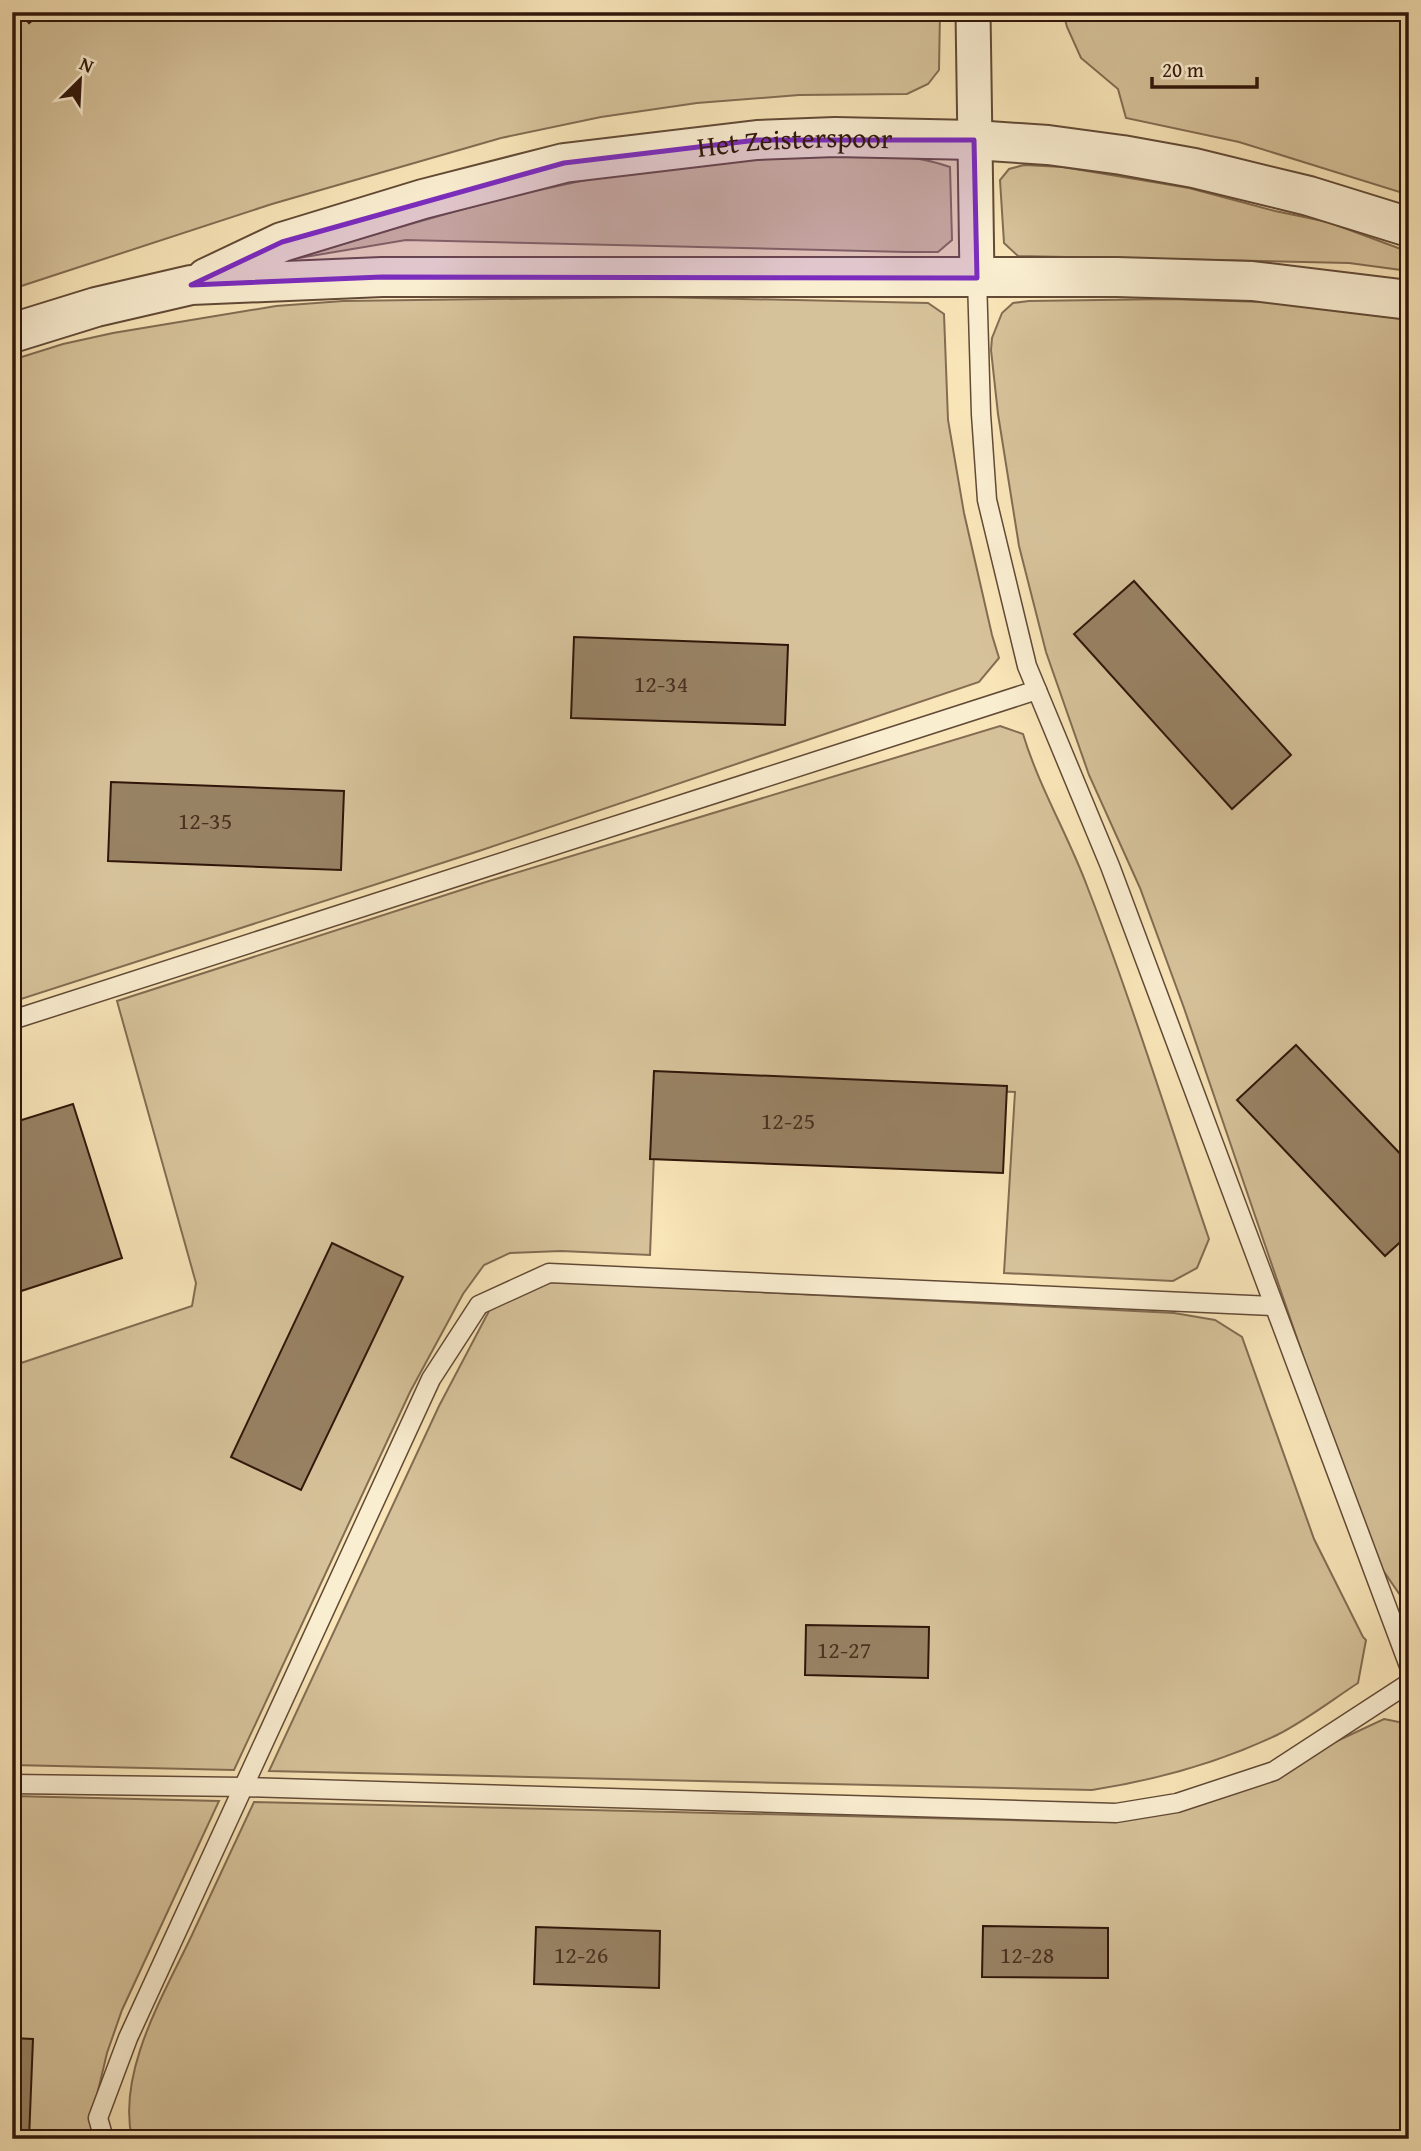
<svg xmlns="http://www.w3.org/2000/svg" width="1421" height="2151" viewBox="0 0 1421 2151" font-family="'Gentium Book Plus',serif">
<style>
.green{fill:#d6c29a;stroke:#836c52;stroke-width:2}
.building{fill:#988264;stroke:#30160a;stroke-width:2}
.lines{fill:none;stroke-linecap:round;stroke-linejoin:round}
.service-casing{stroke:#624a36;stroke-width:21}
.minor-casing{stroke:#624a36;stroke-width:37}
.tertiary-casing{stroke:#624a36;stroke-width:42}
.service{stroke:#faeed1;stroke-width:18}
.minor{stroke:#faeed1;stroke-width:33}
.tertiary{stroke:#faeed1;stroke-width:38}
.marked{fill:#7b2cbf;fill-opacity:0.2;stroke:#7b2cbf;stroke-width:5;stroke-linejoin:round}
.labels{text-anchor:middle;stroke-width:7;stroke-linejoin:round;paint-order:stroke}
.number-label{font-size:24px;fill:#4a3120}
.street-label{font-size:28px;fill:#30160a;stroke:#faeed1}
</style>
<rect width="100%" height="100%" fill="#f8e5b8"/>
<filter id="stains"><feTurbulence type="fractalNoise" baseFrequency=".00286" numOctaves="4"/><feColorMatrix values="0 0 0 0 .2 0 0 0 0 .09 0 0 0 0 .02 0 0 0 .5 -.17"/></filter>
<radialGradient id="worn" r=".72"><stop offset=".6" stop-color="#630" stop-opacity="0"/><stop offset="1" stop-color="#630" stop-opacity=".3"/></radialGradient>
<!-- green -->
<g class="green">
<polygon points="12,12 940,12 939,70 928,84 907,94 799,95 697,103 601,117 501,138 272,204 12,289"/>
<polygon points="1063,12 1409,12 1409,195 1239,142 1126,118 1118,89 1081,58 1067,27"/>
<path d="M832,154C872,155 912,153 950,167L952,240L938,252H906L406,240L293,259C406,225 519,190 635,171C700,160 766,158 832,154Z"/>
<polygon points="1024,165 1063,167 1189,188 1275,211 1328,222 1409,252 1409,271 1349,263 1018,256 1004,243 1000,180 1009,169"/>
<polygon points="654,297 928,303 944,314 948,420 964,513 992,635 999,658 979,682 479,851 12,1002 12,360 63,344 113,333 276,306 343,301"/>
<polygon points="1169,299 1322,304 1409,315 1409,1608 1378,1563 1327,1426 1184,1008 1140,888 1089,775 1046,652 1019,546 998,414 991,350 992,338 1002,313 1013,303 1029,301"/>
<path d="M1000,726L1023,734C1039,787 1068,835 1087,886C1132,1002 1169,1122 1209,1239L1197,1268L1173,1281L1004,1273L1015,1092L657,1078L650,1255L561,1251L510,1253L484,1265L463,1294L410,1392L234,1770L12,1765V1366L192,1306L196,1283L117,1001L489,881Z"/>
<path d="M561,1282L1174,1313L1215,1320L1242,1337L1314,1539L1363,1637L1366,1640L1358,1683C1332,1700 1305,1721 1277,1735C1218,1763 1156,1780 1092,1790L269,1771L439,1406L489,1311L505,1290L518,1284Z"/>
<path d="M1384,1719L1409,1724V2139H132C117,2072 163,1996 191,1937C212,1892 233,1847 254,1802L1094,1822L1140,1815L1292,1762Z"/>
<polygon points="12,1796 219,1801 122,2010 107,2053 97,2095 99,2139 12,2139"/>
</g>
<!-- building -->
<g class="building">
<polygon points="20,12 43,12 29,23"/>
<polygon points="1134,581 1291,755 1232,809 1074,634"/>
<polygon points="574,637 788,645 785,725 571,718"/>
<polygon points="111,782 344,791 341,870 108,861"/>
<polygon points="1296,1045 1409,1163 1409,1234 1385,1256 1237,1100"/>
<polygon points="654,1071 1007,1086 1003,1173 650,1159"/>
<polygon points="73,1104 122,1258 12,1294 12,1123"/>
<polygon points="332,1243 403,1277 301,1490 231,1457"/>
<polygon points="806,1625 929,1627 928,1678 805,1675"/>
<polygon points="983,1926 1108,1928 1108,1978 982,1977"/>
<polygon points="536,1927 660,1931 659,1988 534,1984"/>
<polygon points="12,2038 33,2039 29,2139 12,2139"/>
</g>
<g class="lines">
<defs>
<g id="service">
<polyline points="977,278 981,414 987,500 1027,666 1110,866 1409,1666"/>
<polyline points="12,1020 1037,690"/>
<polyline points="12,1784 243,1787 1116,1813 1177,1803 1274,1771 1409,1683"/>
<polyline points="104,2139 98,2118 128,2038 431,1379 479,1305 549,1273 1274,1306"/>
</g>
<polyline id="minor" points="973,12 977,278"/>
<g id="tertiary">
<path id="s1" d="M206,278L282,242L423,199L564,163L757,140L835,137L974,140L1048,145L1122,155L1194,168L1309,196L1409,227"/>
<polyline points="12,333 96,307 191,285 382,277 1117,277 1252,281 1409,300"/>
</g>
</defs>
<!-- service casing -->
<use href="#service" class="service-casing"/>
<!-- minor casing -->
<use href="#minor" class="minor-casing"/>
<!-- tertiary casing -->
<use href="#tertiary" class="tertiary-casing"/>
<!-- service -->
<use href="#service" class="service"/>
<!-- minor -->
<use href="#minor" class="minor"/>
<!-- tertiary -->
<use href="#tertiary" class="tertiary"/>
</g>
<!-- marked area -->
<path class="marked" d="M757,140H974L977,278L382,277L191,285L282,242L564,163Z"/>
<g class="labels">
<!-- number labels -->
<g class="number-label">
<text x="661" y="692">12-34</text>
<text x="205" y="829">12-35</text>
<text x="788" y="1129">12-25</text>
<text x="844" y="1658">12-27</text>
<text x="581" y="1963">12-26</text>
<text x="1027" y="1963">12-28</text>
</g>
<!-- street labels -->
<g class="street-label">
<text dy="10" stroke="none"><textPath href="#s1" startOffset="609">Het Zeisterspoor</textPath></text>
</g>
</g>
<!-- margin -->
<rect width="1421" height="2151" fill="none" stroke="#f8e5b8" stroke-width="42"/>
<rect x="14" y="14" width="1393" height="2123" fill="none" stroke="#30160a" stroke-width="3.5"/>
<rect x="21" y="21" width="1379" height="2109" fill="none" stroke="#30160a" stroke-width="2"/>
<!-- north arrow -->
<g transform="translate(80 80) rotate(24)" stroke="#faeed1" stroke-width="5" paint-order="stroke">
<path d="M0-5L12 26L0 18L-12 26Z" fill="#30160a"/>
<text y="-10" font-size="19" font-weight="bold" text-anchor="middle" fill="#30160a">N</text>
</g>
<!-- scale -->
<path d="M1152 77v10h105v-10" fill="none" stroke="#30160a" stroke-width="3.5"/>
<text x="1162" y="77" font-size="21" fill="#30160a" stroke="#faeed1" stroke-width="5" paint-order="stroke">20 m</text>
<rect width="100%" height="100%" filter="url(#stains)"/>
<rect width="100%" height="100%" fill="url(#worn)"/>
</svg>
